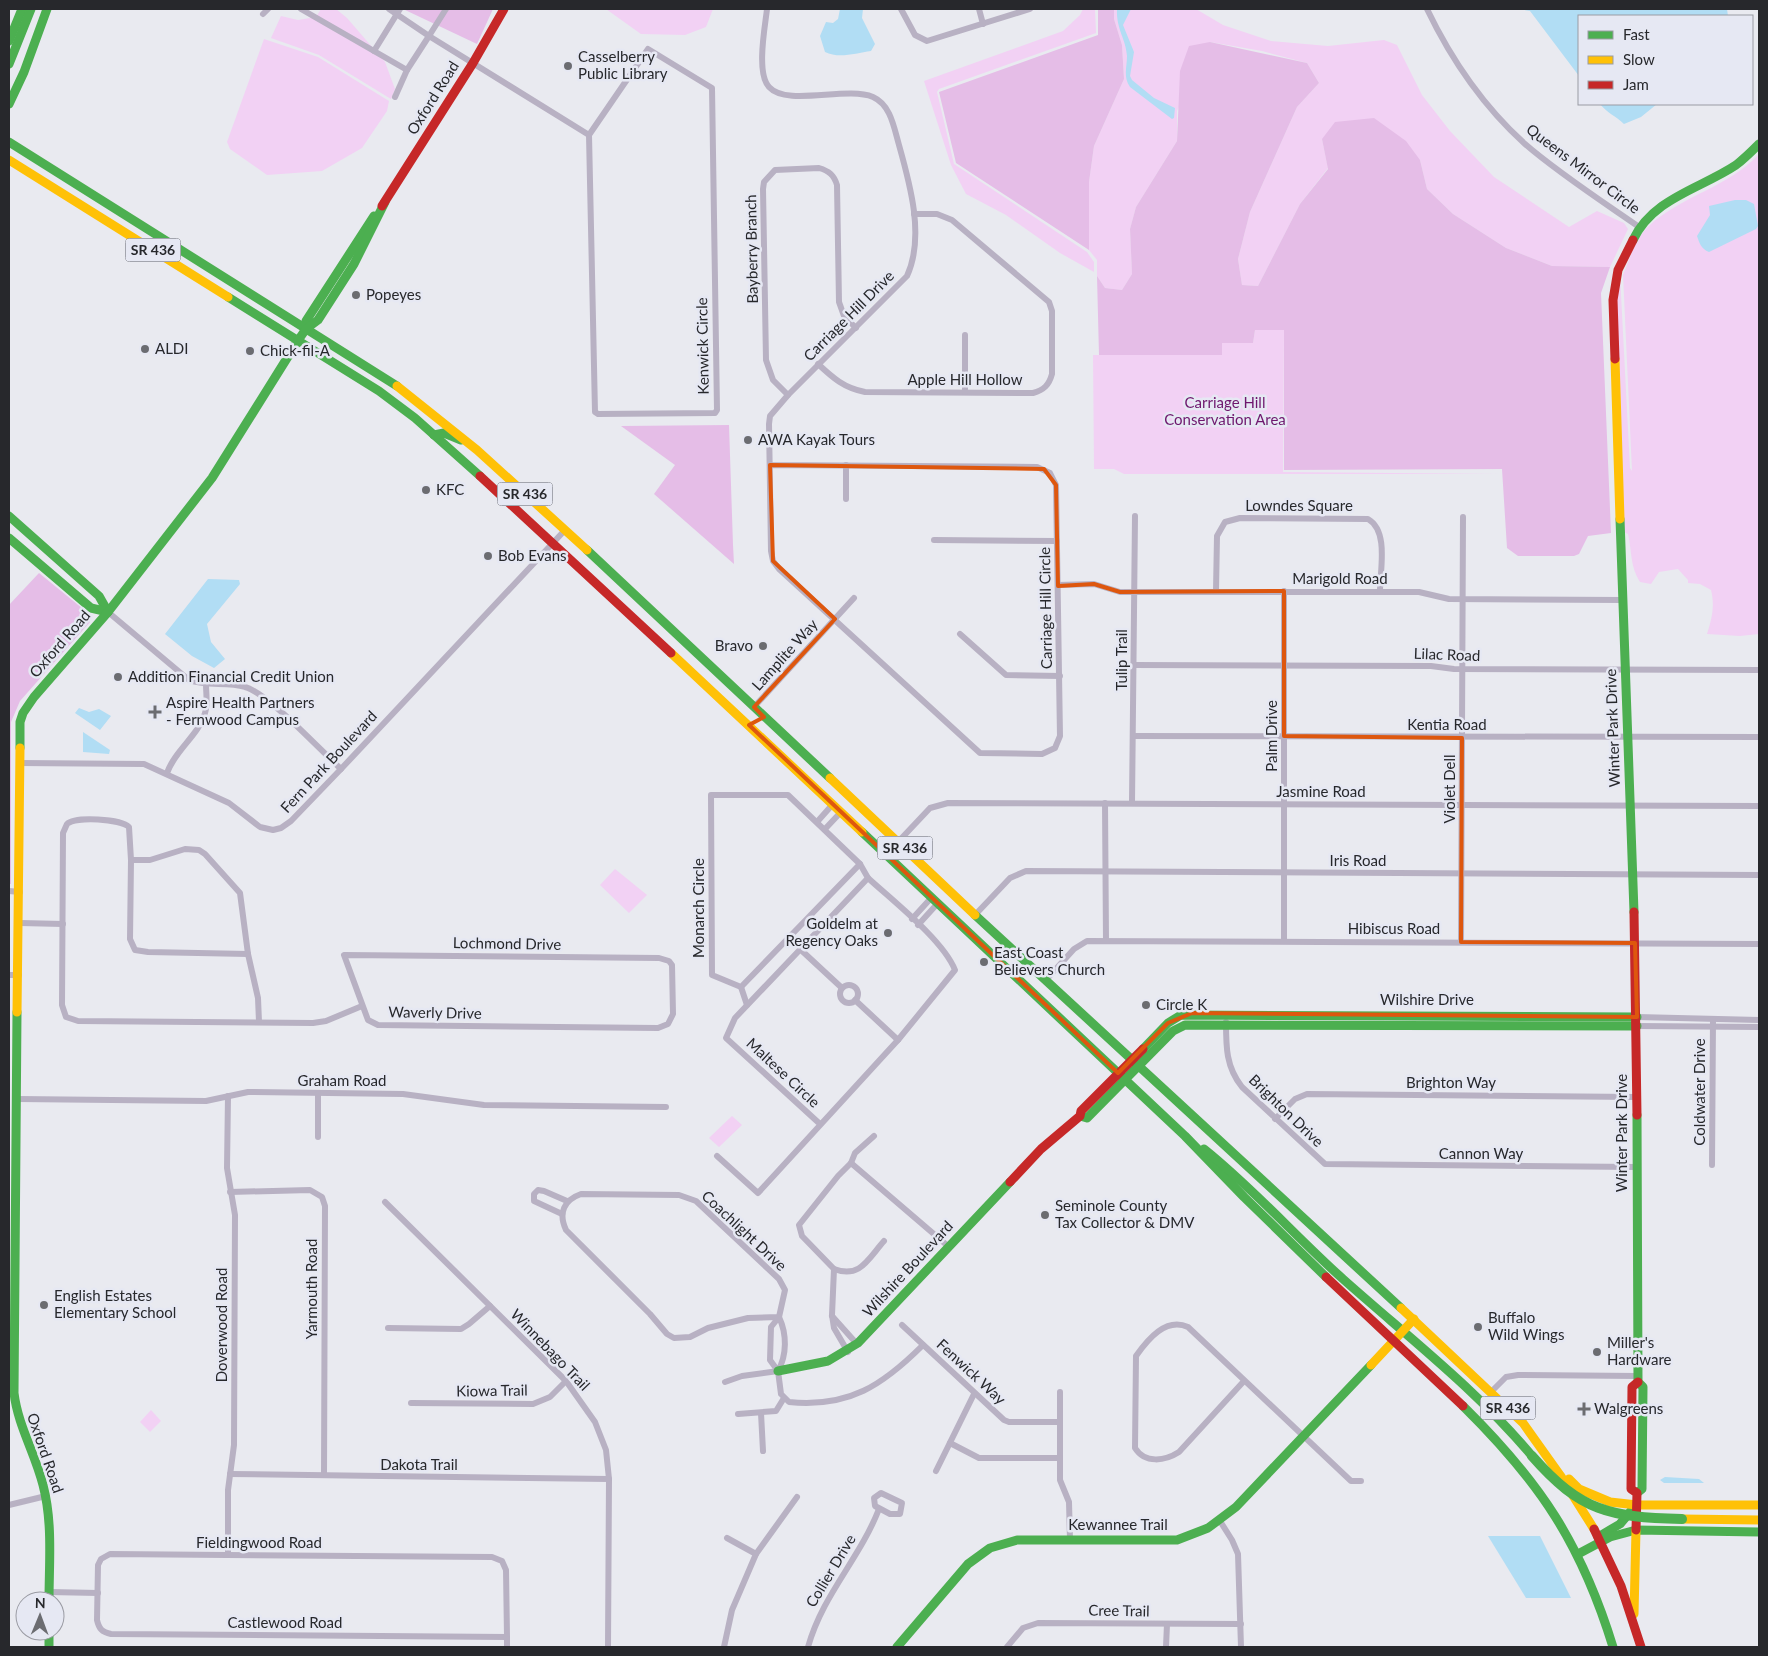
<svg xmlns="http://www.w3.org/2000/svg" width="1768" height="1656" viewBox="0 0 1768 1656" font-family="Lato,sans-serif">
<style>
.green{fill:#f2d1f4}
.forest{fill:#e5bde7}
.water{fill:#b1ddf4}
.lines{fill:none;stroke-linecap:round;stroke-linejoin:round}
.street{stroke:#b8b1c3;stroke-width:6}
.fast{stroke:#4caf50;stroke-width:9}
.slow{stroke:#ffc107;stroke-width:9}
.jam{stroke:#c62828;stroke-width:9}
.fast-bridge{stroke:#4caf50;stroke-width:10}
.marked{fill:none;stroke:#de570e;stroke-width:4;stroke-linejoin:round}
.poi-dot{fill:#6b6c71;stroke:#e6e8f3;stroke-width:2}
.labels{text-anchor:middle;stroke-width:5;stroke-linejoin:round;paint-order:stroke}
.shield{fill:#e6e8f3;stroke:#606268;stroke-width:1}
.shield-label{font-size:14px;font-weight:bold;fill:#27282c}
.poi-label{font-size:15px;fill:#27282c;stroke:#e6e8f3;text-anchor:start}
.street-label{font-size:15px;fill:#27282c;stroke:#e6e8f3}
.park-label{font-size:15px;fill:#6e176e;stroke:#e6e8f3}
</style>
<rect width="100%" height="100%" fill="#e9eaf0"/>
<!-- green -->
<g class="green">
<polygon points="321,9 336,9 347,18 385,62 395,89 391,99 319,55 271,38 281,16 298,20 316,17"/>
<polygon points="606,9 713,9 706,27 685,35 641,34"/>
<polygon points="1083,9 1095,9 1096,33 939,89 937,92 954,164 1087,252 1094,262 1094,272 1060,253 1006,215 966,194 951,165 924,81 1063,31 1080,15"/>
<polygon points="1114,9 1196,9 1223,25 1271,41 1328,46 1384,40 1397,45 1422,95 1450,131 1494,177 1569,227 1597,211 1624,223 1628,229 1610,267 1552,266 1506,248 1453,214 1427,189 1420,160 1322,139 1328,168 1300,204 1258,286 1242,285 1238,259 1250,212 1297,107 1319,83 1307,63 1262,51 1210,42 1177,111 1177,141 1136,207 1130,229 1132,274 1122,290 1105,288 1097,276 1097,260 1089,250 1089,182 1094,146 1124,79 1122,45 1114,19"/>
<polygon points="264,39 318,57 389,101 387,111 362,148 322,171 267,175 230,149 227,142"/>
<path d="M1759,154V634L1740,636L1707,634C1712,618 1715,606 1711,590L1700,584L1688,583V580L1678,569L1659,572L1651,584L1640,582C1630,567 1632,551 1628,534L1624,532L1616,300L1620,275L1630,468L1632,471L1623,275C1630,258 1636,237 1650,225C1683,195 1729,187 1759,154Z"/>
<polygon points="1255,330 1284,330 1283,472 1500,474 1124,474 1114,469 1094,469 1093,355 1096,355 1096,351 1096,355 1221,355 1221,343 1253,343"/>
<polygon points="615,869 647,895 629,913 600,885"/>
<polygon points="732,1116 742,1125 719,1147 709,1138"/>
<polygon points="151,1410 161,1421 150,1432 140,1422"/>
</g>
<!-- forest -->
<g class="forest">
<polygon points="403,9 493,9 477,44"/>
<polygon points="1098,9 1114,9 1114,19 1122,45 1124,79 1094,146 1089,182 1089,250 956,163 939,92 1098,35"/>
<polygon points="1210,42 1307,63 1319,83 1297,107 1250,212 1238,259 1242,285 1258,286 1300,204 1328,169 1322,139 1335,122 1374,118 1406,141 1420,160 1427,189 1453,214 1506,248 1552,266 1610,267 1601,293 1611,533 1588,536 1579,554 1574,556 1518,556 1507,548 1502,469 1284,470 1284,330 1255,330 1253,343 1222,343 1222,355 1099,355 1097,276 1105,288 1122,290 1132,274 1130,229 1136,207 1177,141 1180,71 1189,46"/>
<polygon points="729,425 733,545 734,564 654,494 675,465 621,426"/>
<polygon points="39,573 88,613 90,622 20,701 11,722 11,884 9,884 9,605"/>
</g>
<!-- water -->
<g class="water">
<path d="M840,9H863L862,18L875,44L871,51C856,53 839,59 825,52L820,36L826,22L833,23L838,19Z"/>
<path d="M1117,9H1131L1123,25L1134,52L1130,76L1132,80L1154,98L1175,108L1174,118L1172,119L1130,87C1123,77 1127,67 1127,56C1126,39 1116,29 1117,9Z"/>
<polygon points="1518,9 1727,9 1728,16 1579,16 1579,76 1530,11"/>
<path d="M1600,104H1657L1641,117L1624,124C1616,116 1607,113 1600,104Z"/>
<path d="M1735,200H1746L1754,204L1758,226L1756,229L1709,252C1701,249 1699,242 1697,236L1710,215L1709,206Z"/>
<polygon points="208,579 239,580 240,584 207,624 211,642 225,659 214,668 192,656 165,634"/>
<polygon points="79,708 89,712 99,709 111,716 100,730 75,713"/>
<polygon points="83,732 110,750 109,754 83,752"/>
<polygon points="1665,1477 1699,1479 1704,1483 1664,1483 1660,1480"/>
<polygon points="1488,1536 1540,1536 1571,1598 1526,1598"/>
</g>
<g class="lines">
<!-- street -->
<g class="street">
<polyline points="301,9 407,70 429,36 589,135 595,412 598,414 715,413 717,410 712,88 648,49 589,135"/>
<polyline points="389,9 429,36 446,9"/>
<path d="M767,9C765,27 756,73 769,87C787,107 846,86 873,97C891,105 894,128 899,145C910,184 925,237 907,276L788,395L770,416L769,424L771,551L773,561L779,569L980,753L1042,754L1055,748L1060,736L1056,485L1050,473L1037,467L770,465"/>
<polyline points="901,9 915,35 927,41 1030,9"/>
<polyline points="979,9 983,24"/>
<path d="M1427,9C1451,59 1483,106 1525,144C1557,172 1603,202 1639,227"/>
<polyline points="263,14 268,9"/>
<polyline points="374,51 400,9"/>
<polyline points="395,97 407,70"/>
<path d="M818,364C833,378 844,388 865,392L1033,393C1044,390 1049,385 1052,374V311L1049,302L952,220L937,214H914"/>
<polyline points="965,392 965,335"/>
<path d="M788,395L773,380L766,360L763,189L764,182L775,170L819,168C829,171 834,175 837,185L839,302L844,316L856,328"/>
<polyline points="846,499 846,465"/>
<polyline points="934,540 1057,541"/>
<polyline points="1058,585 1094,584 1120,592 1419,592 1449,599 1623,600"/>
<path d="M1216,591L1217,536L1225,522L1240,518L1368,519C1389,531 1380,570 1380,591"/>
<polyline points="1284,591 1284,941"/>
<path d="M108,612L189,680C208,687 227,681 245,687C268,693 321,751 341,769"/>
<polyline points="960,634 1006,675 1060,676"/>
<polyline points="1134,665 1431,666 1454,669 1759,670"/>
<polyline points="754,707 854,598"/>
<polyline points="1134,736 1759,737"/>
<polyline points="19,763 144,764 229,803 260,827 273,830 281,828 291,821 341,769 565,530"/>
<path d="M167,773C175,750 199,735 205,713C208,704 206,694 206,685"/>
<polygon points="711,795 788,795 860,864 741,987 712,975"/>
<polyline points="1105,803 1106,941"/>
<polyline points="1132,803 1135,516"/>
<polyline points="817,822 833,804"/>
<polyline points="825,829 841,812"/>
<polyline points="898,842 930,808 948,803 1759,806"/>
<polyline points="131,860 150,860 185,849 199,850 205,854 240,893 248,954 258,998 259,1022"/>
<polyline points="860,864 868,878"/>
<polyline points="9,891 20,892"/>
<polyline points="975,915 1010,878 1026,871 1759,875"/>
<polyline points="912,919 932,897"/>
<polyline points="20,923 63,924"/>
<polyline points="918,925 938,903"/>
<polyline points="1461,942 1463,517"/>
<polyline points="801,950 842,988"/>
<path d="M248,954L148,952L135,950L130,939L131,860L129,827C121,819 75,816 67,824L63,833L62,1005L66,1017L78,1021L313,1023L326,1021L362,1006"/>
<polygon points="344,955 659,958 669,961 672,965 673,1014 668,1024 658,1028 378,1025 368,1020"/>
<polyline points="9,975 19,975"/>
<polyline points="1045,981 1074,949 1087,941 1759,944"/>
<circle cx="849" cy="994" r="9"/>
<polyline points="741,987 747,1005"/>
<polyline points="855,1000 898,1040"/>
<polyline points="1637,1017 1759,1020"/>
<path d="M1226,1022C1226,1047 1226,1067 1242,1087L1325,1164L1637,1167"/>
<polyline points="1637,1026 1759,1027"/>
<polyline points="228,1096 227,1168 235,1215 234,1445 228,1490 228,1555"/>
<polyline points="18,1099 206,1101 248,1092 403,1094 484,1105 666,1107"/>
<polyline points="1275,1119 1295,1099 1307,1094 1637,1097"/>
<polyline points="318,1137 318,1094"/>
<path d="M717,1156L758,1193L898,1040L955,970C943,940 893,901 868,878L735,1018L726,1038L820,1124"/>
<polyline points="851,1163 855,1153 874,1136"/>
<polyline points="1712,1165 1713,1019"/>
<polyline points="230,1192 310,1190 322,1197 325,1206 324,1475"/>
<path d="M581,1194L679,1195L696,1201L779,1279L785,1290L779,1317L748,1318L708,1328L690,1337L674,1338L667,1334L650,1314L566,1230C558,1213 564,1200 581,1194Z"/>
<polyline points="385,1202 566,1381 595,1422 606,1450 609,1479 608,1647"/>
<polyline points="562,1214 534,1201 534,1194 538,1190 544,1191 567,1201"/>
<path d="M834,1269C860,1279 868,1259 884,1241"/>
<polyline points="832,1316 857,1344"/>
<polyline points="902,1325 1004,1420 1009,1422 1059,1422"/>
<polyline points="388,1328 461,1329 469,1324 490,1306"/>
<polyline points="848,1352 834,1328 832,1315 834,1269 802,1236 799,1225 838,1176 851,1163 949,1247"/>
<path d="M778,1371C787,1355 787,1334 779,1317L771,1327L770,1360L778,1371L781,1394L789,1402C849,1408 883,1385 923,1345"/>
<path d="M1244,1381L1179,1452C1165,1461 1145,1464 1135,1448L1136,1356C1148,1339 1166,1317 1188,1327L1351,1481H1361"/>
<polyline points="725,1382 742,1376 778,1371"/>
<polyline points="1060,1392 1060,1480 1069,1502 1070,1540"/>
<polyline points="1491,1392 1506,1377 1518,1375 1638,1376"/>
<polyline points="411,1403 533,1404 550,1397 566,1381"/>
<polyline points="761,1413 763,1451"/>
<polyline points="738,1414 776,1411 784,1398"/>
<polyline points="950,1443 979,1458 1060,1458"/>
<polyline points="936,1471 974,1394"/>
<polyline points="230,1474 609,1479"/>
<polygon points="881,1493 902,1503 900,1514 890,1514 875,1506 874,1498"/>
<polyline points="9,1505 46,1496"/>
<polyline points="1220,1521 1232,1540 1238,1554 1241,1647"/>
<polyline points="727,1538 756,1554"/>
<polyline points="49,1592 98,1593"/>
<path d="M507,1647V1637L506,1570L502,1561L492,1557L110,1554L101,1559L98,1565L97,1620C99,1629 102,1632 111,1634L507,1637"/>
<polyline points="724,1647 732,1610 756,1554 797,1497"/>
<path d="M808,1647C823,1594 859,1560 879,1509"/>
<polyline points="1007,1647 1023,1628 1038,1623 1241,1624"/>
<polyline points="1166,1647 1167,1624"/>
</g>
<!-- fast -->
<g class="fast">
<polyline points="9,41 22,9"/>
<polyline points="9,64 31,9"/>
<polyline points="9,104 24,72 47,9"/>
<polyline points="9,142 397,386"/>
<path d="M1633,240C1653,198 1700,189 1736,165C1744,159 1752,151 1759,144"/>
<polyline points="228,297 379,391 415,418 480,476"/>
<polyline points="306,329 306,321 374,216"/>
<polyline points="434,435 444,433 461,440"/>
<polyline points="9,516 99,596 108,612"/>
<polyline points="1620,519 1634,912"/>
<polyline points="9,538 91,608 108,612"/>
<polyline points="587,550 830,778"/>
<polyline points="20,748 20,722 23,713 34,697 108,612 212,478 299,339 306,329 318,320 354,264 385,202"/>
<polyline points="862,832 1185,1136 1244,1197 1326,1277"/>
<polyline points="975,915 1401,1308"/>
<path d="M17,1012L14,1393C18,1426 35,1453 43,1485C53,1523 49,1563 49,1601"/>
<polyline points="1143,1049 1168,1023 1181,1015 1637,1017"/>
<polyline points="1080,1116 1087,1118 1173,1031 1185,1025 1637,1026"/>
<path d="M1204,1149C1254,1189 1296,1237 1343,1279C1408,1337 1476,1389 1532,1456"/>
<polyline points="778,1371 828,1361 858,1343 1010,1182"/>
<path d="M1463,1406C1540,1482 1581,1543 1613,1647"/>
<polyline points="1637,1493 1642,1489 1643,1387 1638,1382 1637,1115"/>
<polyline points="1598,1537 1620,1524 1631,1511"/>
<polyline points="1578,1554 1610,1537 1636,1530 1759,1532"/>
<polyline points="49,1631 49,1647"/>
<polyline points="897,1647 968,1564 990,1548 1017,1540 1177,1540 1208,1528 1236,1507 1371,1365"/>
</g>
<!-- slow -->
<g class="slow">
<polyline points="9,160 228,297"/>
<polyline points="1615,359 1620,519"/>
<polyline points="397,386 477,450 587,550"/>
<polyline points="671,653 862,832"/>
<polyline points="830,778 975,915"/>
<polyline points="17,1012 20,748"/>
<polyline points="1401,1308 1523,1423 1560,1475 1594,1529"/>
<polyline points="1371,1365 1414,1319"/>
<polyline points="1569,1479 1579,1489 1610,1502 1637,1505 1759,1505"/>
<polyline points="1682,1519 1759,1520"/>
<polyline points="1634,1614 1636,1530"/>
</g>
<!-- jam -->
<g class="jam">
<polyline points="382,206 473,63 504,9"/>
<polyline points="1615,359 1613,300 1618,270 1633,240"/>
<polyline points="480,476 671,653"/>
<polyline points="1634,912 1637,1115"/>
<polyline points="1010,1182 1041,1149 1080,1116 1081,1111 1143,1049"/>
<polyline points="1326,1277 1463,1406"/>
<polyline points="1594,1529 1621,1586 1641,1647"/>
<polyline points="1636,1530 1637,1493 1631,1489 1632,1387 1638,1382"/>
</g>
<!-- fast-bridge -->
<path class="fast-bridge" d="M1532,1456C1581,1512 1610,1517 1682,1519"/>
</g>
<!-- marked area -->
<path class="marked" d="M770,465L1044,469L1056,485L1058,586L1094,584L1120,592L1284,591V736L1462,738L1461,942L1635,943L1637,1017L1192,1013L1168,1023L1118,1073L749,725L764,717L754,707L835,619L773,561Z"/>
<!-- markers -->
<g class="poi-dot">
<circle cx="568" cy="66" r="5"/>
<circle cx="356" cy="295" r="5"/>
<circle cx="145" cy="349" r="5"/>
<circle cx="250" cy="351" r="5"/>
<circle cx="748" cy="440" r="5"/>
<circle cx="426" cy="490" r="5"/>
<circle cx="488" cy="556" r="5"/>
<circle cx="763" cy="646" r="5"/>
<circle cx="118" cy="677" r="5"/>
<path d="M152.5 704.5h5v5h5v5h-5v5h-5v-5h-5v-5h5z"/>
<circle cx="888" cy="933" r="5"/>
<circle cx="984" cy="962" r="5"/>
<circle cx="1146" cy="1005" r="5"/>
<circle cx="1045" cy="1215" r="5"/>
<circle cx="44" cy="1305" r="5"/>
<circle cx="1478" cy="1327" r="5"/>
<circle cx="1597" cy="1352" r="5"/>
<path d="M1581.5 1401.5h5v5h5v5h-5v5h-5v-5h-5v-5h5z"/>
</g>
<g class="labels">
<!-- shield labels -->
<g class="shield">
<rect x="125.5" y="238.5" width="55" height="23" rx="4"/>
<rect x="497.5" y="482.5" width="55" height="23" rx="4"/>
<rect x="877.5" y="836.5" width="55" height="23" rx="4"/>
<rect x="1480.5" y="1396.5" width="55" height="23" rx="4"/>
</g>
<g class="shield-label">
<text x="153" y="255">SR 436</text>
<text x="525" y="499">SR 436</text>
<text x="905" y="853">SR 436</text>
<text x="1508" y="1413">SR 436</text>
</g>
<!-- poi labels -->
<g class="poi-label">
<text x="578" y="62">Casselberry<tspan x="578" dy="17">Public Library</tspan></text>
<text x="366" y="300">Popeyes</text>
<text x="155" y="354">ALDI</text>
<text x="260" y="356">Chick-fil-A</text>
<text x="758" y="445">AWA Kayak Tours</text>
<text x="436" y="495">KFC</text>
<text x="498" y="561">Bob Evans</text>
<text x="753" y="651" text-anchor="end">Bravo</text>
<text x="128" y="682">Addition Financial Credit Union</text>
<text x="166" y="708">Aspire Health Partners<tspan x="166" dy="17">- Fernwood Campus</tspan></text>
<text x="878" y="929" text-anchor="end">Goldelm at<tspan x="878" dy="17">Regency Oaks</tspan></text>
<text x="994" y="958">East Coast<tspan x="994" dy="17">Believers Church</tspan></text>
<text x="1156" y="1010">Circle K</text>
<text x="1055" y="1211">Seminole County<tspan x="1055" dy="17">Tax Collector &amp; DMV</tspan></text>
<text x="54" y="1301">English Estates<tspan x="54" dy="17">Elementary School</tspan></text>
<text x="1488" y="1323">Buffalo<tspan x="1488" dy="17">Wild Wings</tspan></text>
<text x="1607" y="1348">Miller's<tspan x="1607" dy="17">Hardware</tspan></text>
<text x="1594" y="1414">Walgreens</text>
</g>
<!-- street labels -->
<g class="street-label">
<text transform="translate(433 98) rotate(-58)" y="5">Oxford Road</text>
<text transform="translate(1583 169) rotate(37)" y="5">Queens Mirror Circle</text>
<text transform="translate(752 249) rotate(-91)" y="5">Bayberry Branch</text>
<text transform="translate(849 316) rotate(-45)" y="5">Carriage Hill Drive</text>
<text transform="translate(703 346) rotate(-91)" y="5">Kenwick Circle</text>
<text x="965" y="385">Apple Hill Hollow</text>
<text x="1299" y="511">Lowndes Square</text>
<text x="1340" y="584">Marigold Road</text>
<text transform="translate(1046 608) rotate(-91)" y="5">Carriage Hill Circle</text>
<text transform="translate(60 644) rotate(-49)" y="5">Oxford Road</text>
<text transform="translate(785 655) rotate(-48)" y="5">Lamplite Way</text>
<text transform="translate(1447 655) rotate(2)" y="5">Lilac Road</text>
<text transform="translate(1122 660) rotate(-90)" y="5">Tulip Trail</text>
<text x="1447" y="730">Kentia Road</text>
<text transform="translate(1613 728) rotate(-92)" y="5">Winter Park Drive</text>
<text transform="translate(1272 736) rotate(-90)" y="5">Palm Drive</text>
<text transform="translate(329 762) rotate(-47)" y="5">Fern Park Boulevard</text>
<text transform="translate(1450 789) rotate(-90)" y="5">Violet Dell</text>
<text x="1321" y="797">Jasmine Road</text>
<text x="1358" y="866">Iris Road</text>
<text transform="translate(699 908) rotate(-90)" y="5">Monarch Circle</text>
<text x="1394" y="934">Hibiscus Road</text>
<text transform="translate(507 944) rotate(1)" y="5">Lochmond Drive</text>
<text x="1427" y="1005">Wilshire Drive</text>
<text transform="translate(435 1013) rotate(1)" y="5">Waverly Drive</text>
<text transform="translate(783 1073) rotate(43)" y="5">Maltese Circle</text>
<text x="342" y="1086">Graham Road</text>
<text x="1451" y="1088">Brighton Way</text>
<text transform="translate(1700 1092) rotate(-90)" y="5">Coldwater Drive</text>
<text transform="translate(1286 1111) rotate(44)" y="5">Brighton Drive</text>
<text transform="translate(1622 1133) rotate(-90)" y="5">Winter Park Drive</text>
<text x="1481" y="1159">Cannon Way</text>
<text transform="translate(744 1231) rotate(43)" y="5">Coachlight Drive</text>
<text transform="translate(908 1269) rotate(-47)" y="5">Wilshire Boulevard</text>
<text transform="translate(312 1289) rotate(-90)" y="5">Yarmouth Road</text>
<text transform="translate(222 1325) rotate(-90)" y="5">Doverwood Road</text>
<text transform="translate(550 1350) rotate(46)" y="5">Winnebago Trail</text>
<text transform="translate(971 1372) rotate(43)" y="5">Fenwick Way</text>
<text transform="translate(492 1391) rotate(-1)" y="5">Kiowa Trail</text>
<text transform="translate(45 1453) rotate(71)" y="5">Oxford Road</text>
<text x="419" y="1470">Dakota Trail</text>
<text x="1118" y="1530">Kewannee Trail</text>
<text x="259" y="1548">Fieldingwood Road</text>
<text transform="translate(831 1571) rotate(-59)" y="5">Collier Drive</text>
<text transform="translate(1119 1611) rotate(1)" y="5">Cree Trail</text>
<text x="285" y="1628">Castlewood Road</text>
</g>
<!-- park labels -->
<g class="park-label">
<text x="1225" y="408">Carriage Hill<tspan x="1225" dy="17">Conservation Area</tspan></text>
</g>
</g>
<!-- border -->
<rect width="1768" height="1656" fill="none" stroke="#27282c" stroke-width="20"/>
<!-- legend -->
<rect x="1578" y="15" width="175" height="90" fill="#e6e8f3" stroke="#9a9ba3"/>
<rect x="1588" y="31" width="25" height="8" fill="#4caf50" stroke="#9a9ba3"/>
<text x="1623" y="40" font-size="15" fill="#27282c">Fast</text>
<rect x="1588" y="56" width="25" height="8" fill="#ffc107" stroke="#9a9ba3"/>
<text x="1623" y="65" font-size="15" fill="#27282c">Slow</text>
<rect x="1588" y="81" width="25" height="8" fill="#c62828" stroke="#9a9ba3"/>
<text x="1623" y="90" font-size="15" fill="#27282c">Jam</text>
<!-- north arrow -->
<g transform="translate(40 1616) rotate(1)"><circle r="24" fill="#e6e8f3" stroke="#9a9ba3"/>
<path d="M0-4L9 19L0 12L-9 19Z" fill="#6b6c71"/>
<text y="-8" font-size="14" font-weight="bold" text-anchor="middle" fill="#27282c">N</text>
</g>
</svg>
